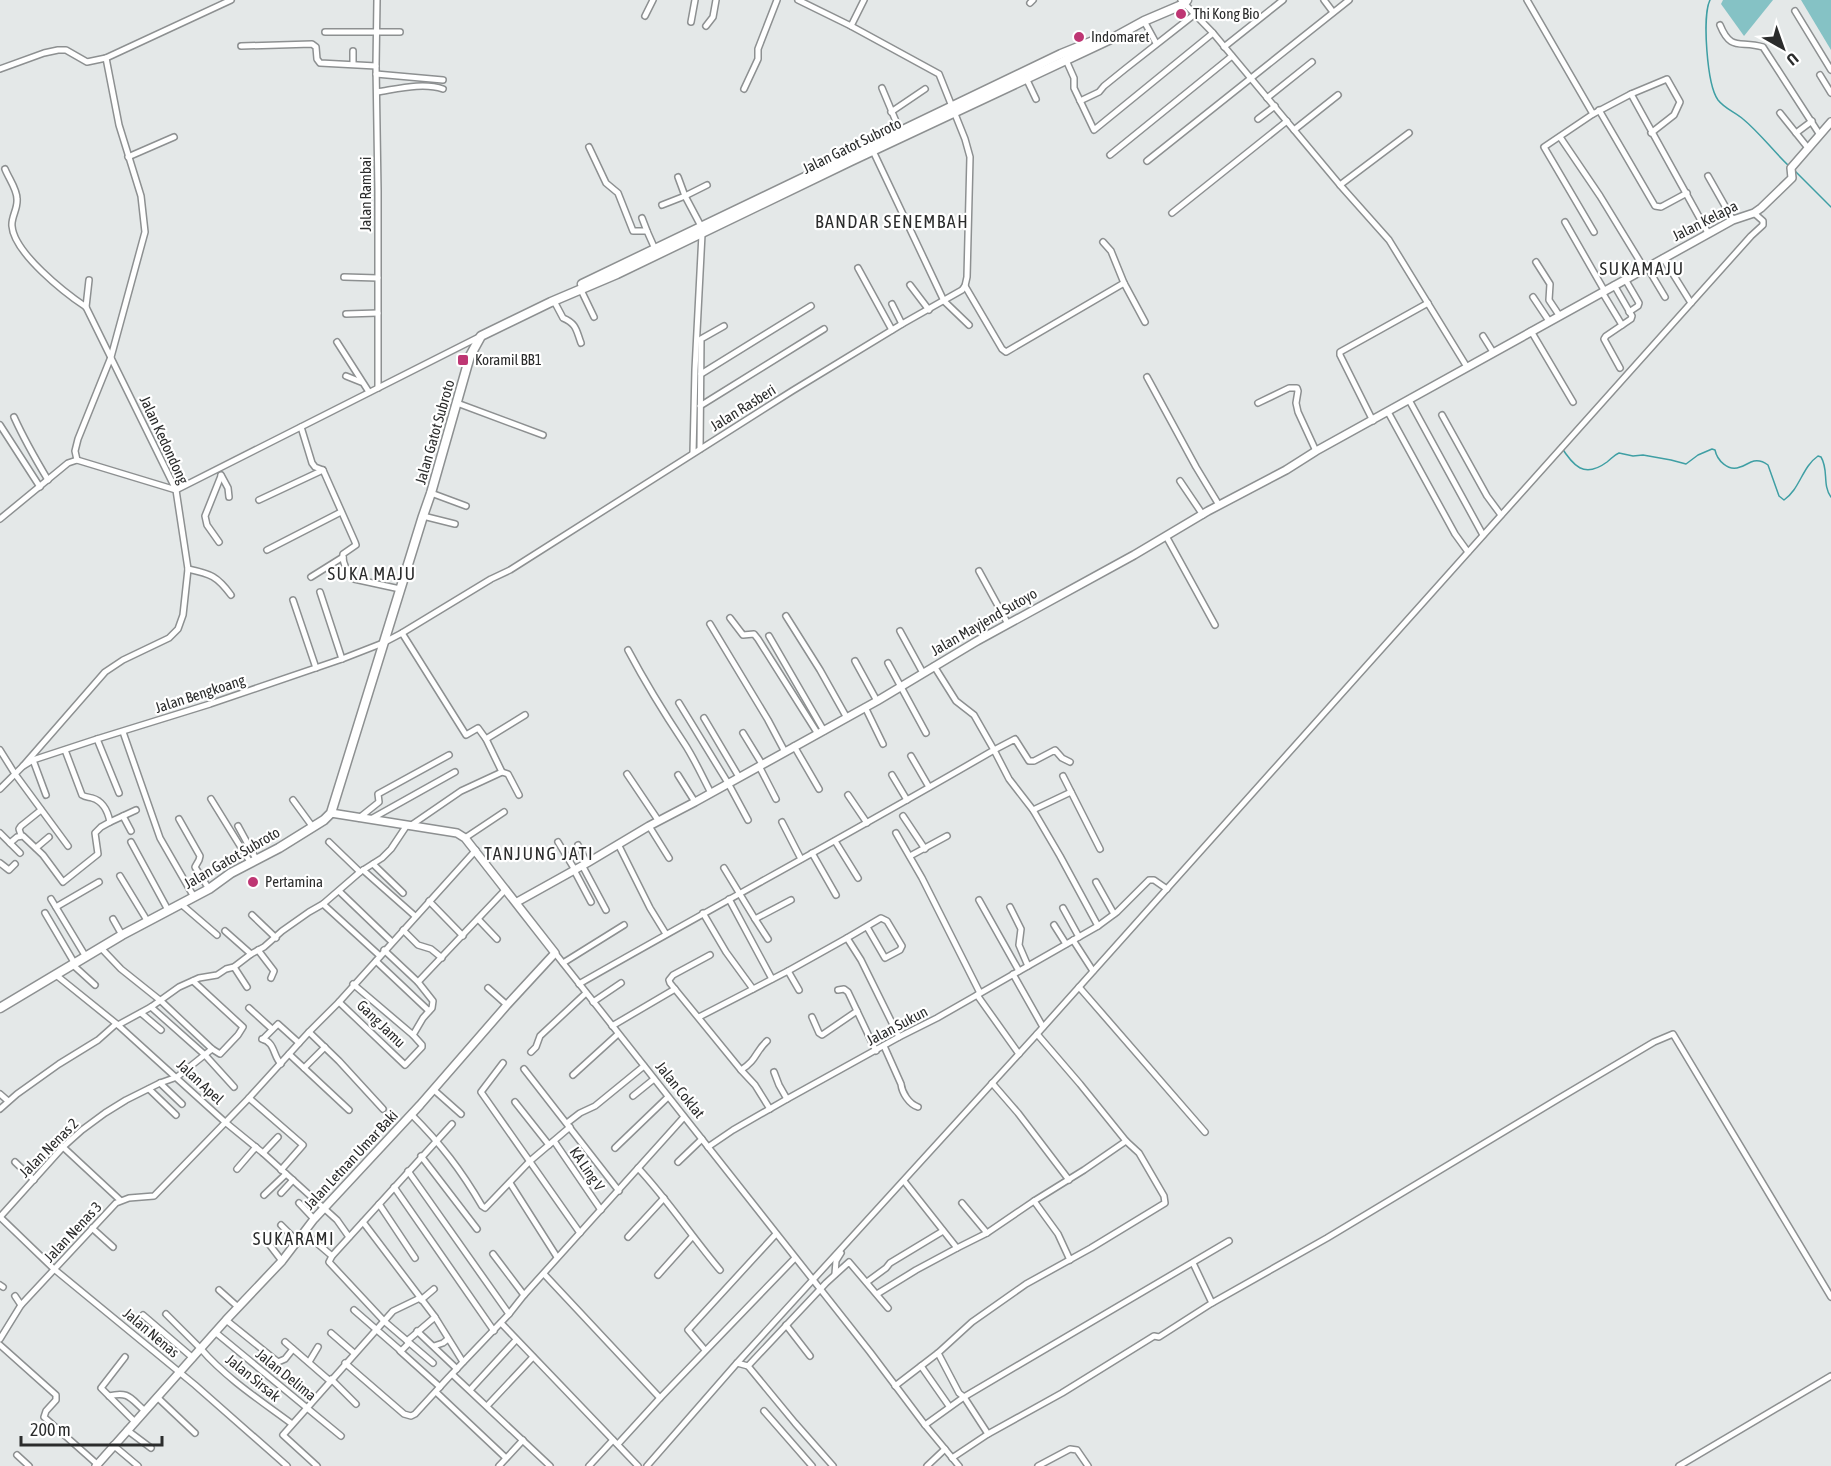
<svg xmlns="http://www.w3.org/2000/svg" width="1831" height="1466" viewBox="0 0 1831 1466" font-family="'Asap Condensed',sans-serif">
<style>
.green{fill:#85c2c5}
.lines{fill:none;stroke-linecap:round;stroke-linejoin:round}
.stream{stroke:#3f9fa4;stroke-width:1.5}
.minor-casing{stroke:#8d9091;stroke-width:8}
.tertiary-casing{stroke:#8d9091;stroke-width:10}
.secondary-casing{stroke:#8d9091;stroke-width:11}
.minor{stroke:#fff;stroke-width:5}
.tertiary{stroke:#fff;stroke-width:7}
.secondary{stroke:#fff;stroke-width:8}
.poi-dot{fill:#be3673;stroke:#fff;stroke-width:2}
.labels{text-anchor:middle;stroke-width:4.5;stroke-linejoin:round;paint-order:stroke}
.poi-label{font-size:15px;fill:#2b2c2c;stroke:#fff;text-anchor:start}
.street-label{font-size:15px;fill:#2b2c2c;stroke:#fff}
.quarter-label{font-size:18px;letter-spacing:1.5px;fill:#2b2c2c;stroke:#fff}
</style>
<rect width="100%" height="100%" fill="#e4e8e8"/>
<!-- green -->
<g class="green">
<polygon points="1723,0 1773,0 1744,36 1721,4"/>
<polygon points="1801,0 1831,0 1831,50"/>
</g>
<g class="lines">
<!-- stream -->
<g class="stream">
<path d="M1710,0C1702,16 1707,85 1718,100C1725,109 1735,112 1743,119C1760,133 1773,151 1789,166"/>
<polyline points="1795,171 1831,207"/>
<path d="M1560,445C1573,466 1584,479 1607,462C1612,458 1614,455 1619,453L1633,456L1643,455L1671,460L1686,464L1698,455L1712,449L1715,450C1717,460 1728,472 1740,467C1745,466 1749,462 1754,461C1759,460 1764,462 1768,465L1779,496L1784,500C1800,489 1802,467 1818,456L1821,457C1829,470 1822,485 1831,497"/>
</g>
<defs>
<g id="minor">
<polyline points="377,0 376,66 378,191 378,388"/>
<polyline points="1181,0 1213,33 1340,185 1389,240 1467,367"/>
<polyline points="1324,0 1333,12"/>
<polyline points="1527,0 1593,114"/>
<polyline points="1030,3 1033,0"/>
<polyline points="1795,11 1831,70"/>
<polyline points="645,16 653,0"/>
<polyline points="1144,21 1156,43"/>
<polyline points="691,22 695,0"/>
<path d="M1720,25C1731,52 1740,40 1763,47L1820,135"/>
<polyline points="706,26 713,17 716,0"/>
<polyline points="851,26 864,0"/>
<polyline points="325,32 400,32"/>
<polyline points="241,46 312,44 316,47 317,59 320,63 376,66"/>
<polyline points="1224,47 1283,0"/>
<polyline points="353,51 353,64"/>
<polyline points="1066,60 1074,78 1074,88 1094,130 1213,33"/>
<polyline points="0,69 44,53 58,50 66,50 87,62 106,58 231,0"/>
<polyline points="376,74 443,80"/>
<polyline points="1820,75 1831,93"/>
<polyline points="1026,78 1036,99"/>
<polyline points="882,88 900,131"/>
<polyline points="744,89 758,59 758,49 777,0"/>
<path d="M377,92C397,89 423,82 443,89"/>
<polyline points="1631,94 1667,79 1680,102 1674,115 1651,133"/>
<polyline points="1267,98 1312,62"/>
<polyline points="1080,101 1099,92 1104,86 1125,69 1195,14"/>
<polyline points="1599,110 1655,206 1661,207 1687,193"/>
<polyline points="891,112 925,89"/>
<polyline points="1780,113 1808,148"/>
<polyline points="1258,119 1275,106"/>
<polyline points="1294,130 1338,95"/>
<polyline points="1796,133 1812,121"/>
<polyline points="1560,137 1600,196 1644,268"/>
<polyline points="589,147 606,183 618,193 633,231 647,231 655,249"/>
<polyline points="873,151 944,301 969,325"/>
<polyline points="1110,155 1232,56"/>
<polyline points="128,157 174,137"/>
<polyline points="1147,161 1349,0"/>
<polyline points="1708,176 1733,220"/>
<polyline points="678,177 685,196 702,228 702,234 695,370 693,453"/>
<polyline points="1340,185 1409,133"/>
<polyline points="662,205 685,196 707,185"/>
<polyline points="1172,213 1287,121"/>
<polyline points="642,218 647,231"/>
<polyline points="1565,222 1604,290"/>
<polyline points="1594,232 1544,147 1593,114 1631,94 1708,233"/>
<polyline points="1663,258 1691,303"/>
<polyline points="1536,262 1550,284 1549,300 1559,315"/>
<polyline points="1647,267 1665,297"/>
<polyline points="858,268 892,330"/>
<polyline points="344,277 378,278"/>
<polyline points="1625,279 1639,303 1638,306 1629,312"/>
<polyline points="1124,283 1145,322"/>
<polyline points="910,285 929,310"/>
<polyline points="1614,285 1632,316 1631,319 1606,336 1604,339 1620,368"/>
<polyline points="965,286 1002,349 1006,352 1124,283 1111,251 1103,242"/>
<polyline points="581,290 594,317"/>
<polyline points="1602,292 1622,325"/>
<polyline points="1533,297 1549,321"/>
<path d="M554,301L563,318C577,324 576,330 581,343"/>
<polyline points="892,304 902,324"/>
<polyline points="86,307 89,280"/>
<polyline points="346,314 378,313"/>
<polyline points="1531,331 1573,402"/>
<polyline points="1483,336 1493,352"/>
<polyline points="337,342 369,392"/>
<polyline points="701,374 811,306"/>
<polyline points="346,376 361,382"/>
<polyline points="1147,377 1196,467 1219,505"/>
<polyline points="1409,400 1483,535"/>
<polyline points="457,403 543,435"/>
<polyline points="1258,403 1289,388 1297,388 1298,391 1296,403 1298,412 1316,451"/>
<polyline points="700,406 824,329"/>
<polyline points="1388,412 1455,534 1468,552"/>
<polyline points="1442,415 1487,496 1501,515"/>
<path d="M14,417C24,439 36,460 48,480"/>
<polyline points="1373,421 1340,355 1340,352 1428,303"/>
<polyline points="0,425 40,487"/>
<path d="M301,427L312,463L315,467L323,470L355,542L356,545L343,554C342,562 348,575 354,579L400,589"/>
<polyline points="700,449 701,339 724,326"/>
<polyline points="77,460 75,451 78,439 111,357 145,232 141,196 119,125 106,58"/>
<polyline points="221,475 228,488 229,497"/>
<polyline points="1180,481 1203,515"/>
<polyline points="431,493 466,506"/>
<polyline points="259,500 323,470"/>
<polyline points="423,516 455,524"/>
<polyline points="0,519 68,463 77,460 176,490 479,337"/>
<polyline points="1166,536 1215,625"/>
<polyline points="219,542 207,525 205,516 221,476"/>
<polyline points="267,550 341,512"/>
<path d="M188,569C211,574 217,576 231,595"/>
<polyline points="979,571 1008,624"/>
<polyline points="311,577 343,557"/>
<polyline points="320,592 342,659"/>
<polyline points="293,600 316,668"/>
<polyline points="786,616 820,670 847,718"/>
<polyline points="730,618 743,635 754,634 758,639 818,734"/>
<polyline points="710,624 768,720 785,752"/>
<polyline points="900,631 923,673"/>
<polyline points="402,633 466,735 478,728 486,739 502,772"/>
<polyline points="769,636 824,731"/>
<path d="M628,650C645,682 664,713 684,743C694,758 702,776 711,793"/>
<polyline points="855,661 877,701"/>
<polyline points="888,663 926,733"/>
<polyline points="679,703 728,783 748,820"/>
<polyline points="865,707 883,744"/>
<polyline points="704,718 739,777"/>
<polyline points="123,732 160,838 194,897"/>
<polyline points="743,733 762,764"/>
<polyline points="97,739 119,793"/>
<polyline points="486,739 525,715"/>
<polyline points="794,746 819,789"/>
<polyline points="0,750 15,774 68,846"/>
<polyline points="911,756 929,787"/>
<polyline points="33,760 46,795"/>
<polyline points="1070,762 1062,758 1055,750 1034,761 1029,761 1015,739 994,750 1009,779 1033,810 1060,856 1098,926"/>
<polyline points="23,766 33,760 97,739 210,704 342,659 383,643 402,633 491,579 510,570 792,391 902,324 962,290 965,286 967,277 970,157 965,139 939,74 851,26 798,0"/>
<polyline points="759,766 776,799"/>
<polyline points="627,774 658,820"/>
<polyline points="678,775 695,802"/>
<polyline points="892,775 907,800"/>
<polyline points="1063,776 1100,849"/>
<path d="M0,789L23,766L105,672L123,660L169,638L178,629L183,615L188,569L176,490L86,307C65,293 14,253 12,226C11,217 18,209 17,199C17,189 9,179 5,169"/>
<polyline points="848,795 867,823"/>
<polyline points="211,799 250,862"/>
<polyline points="293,800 312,826"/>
<polyline points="1033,810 1071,792"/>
<polyline points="123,816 131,831"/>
<polyline points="903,816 925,849"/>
<polyline points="359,818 379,802 378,794 449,755"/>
<polyline points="179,819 200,856 199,860 195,867 209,889"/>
<polyline points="371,819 455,772"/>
<polyline points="110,822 136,810"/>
<polyline points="782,822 801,859"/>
<polyline points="238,826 256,859"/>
<polyline points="410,826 461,791 502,772 508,774 519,795"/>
<polyline points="649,826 669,858"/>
<polyline points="0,833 20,853"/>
<polyline points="896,833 922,878 980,993"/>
<polyline points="21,835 19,829 21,826 41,810"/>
<polyline points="465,838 504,812"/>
<polyline points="835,841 858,878"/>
<polyline points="131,842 168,910"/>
<polyline points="329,842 360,872"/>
<polyline points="558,842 575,870"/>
<path d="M10,843L17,837L23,836L43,855L63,882L98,854L95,833L101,827L110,822C108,812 103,801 92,798C88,797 85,797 82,795L65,750"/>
<polyline points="618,844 650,908 666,934"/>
<polyline points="578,845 587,863"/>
<polyline points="36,848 49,837"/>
<polyline points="812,853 836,895"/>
<polyline points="910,856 947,836"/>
<polyline points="0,863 9,870 15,864"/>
<polyline points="373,864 403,893"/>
<polyline points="582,865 606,910"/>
<polyline points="724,868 755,919 791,900"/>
<polyline points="363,870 415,916"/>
<polyline points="574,870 591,902"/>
<polyline points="120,876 148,922"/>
<polyline points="1096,882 1114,914"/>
<polyline points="339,891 392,942"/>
<polyline points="51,899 86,957"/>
<polyline points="729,899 772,979"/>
<polyline points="979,900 1019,971"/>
<polyline points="429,901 463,936"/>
<polyline points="181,904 217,935"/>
<polyline points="323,904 380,956"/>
<polyline points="56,907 99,882"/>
<polyline points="1010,907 1021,929 1019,945 1028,966"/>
<polyline points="1063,908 1079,937"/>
<polyline points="45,913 75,964"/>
<polyline points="703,913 726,952 753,989"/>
<polyline points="252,915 276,938"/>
<polyline points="113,919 122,935"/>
<polyline points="478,919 497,939"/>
<polyline points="755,919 768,939"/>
<polyline points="1054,925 1066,944"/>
<polyline points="867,927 885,958 900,950 902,946 887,921 881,918 847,938 861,960 899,1037"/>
<polyline points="403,930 418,945 431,949 442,958"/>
<polyline points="225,931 251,954"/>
<polyline points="1073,940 1093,971"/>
<polyline points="101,948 121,969 161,1001 212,1049 220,1054 238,1035 243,1027 193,981"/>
<polyline points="258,950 274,971 271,978"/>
<polyline points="555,953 870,1352 925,1425 959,1466"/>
<path d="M710,955L673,975L669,980L670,983L741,1070C757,1060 755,1052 767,1041"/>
<polyline points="376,961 429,1011"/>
<polyline points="563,963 624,925"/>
<polyline points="73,965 95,985"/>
<polyline points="234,967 247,987"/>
<polyline points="788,971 799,990"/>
<polyline points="1013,974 1043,1027"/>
<polyline points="56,975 118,1025 225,1122 263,1153 337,1220 349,1237"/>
<polyline points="418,982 506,889"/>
<polyline points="353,984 413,1035 423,1018 432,1008 433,1001 418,982 384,950"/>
<path d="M579,984C717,905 857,830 994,750L974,715L956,701L934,666"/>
<polyline points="1079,987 1205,1132"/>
<polyline points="488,988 507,1005"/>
<polyline points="838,990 844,989 848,992 876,1051"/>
<polyline points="977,995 1019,1054"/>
<polyline points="339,1002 405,1065 422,1047 422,1045 413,1035"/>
<polyline points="593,1002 621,983"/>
<polyline points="151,1007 205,1055 234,1087"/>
<polyline points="249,1008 272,1029"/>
<polyline points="141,1013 161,1030"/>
<polyline points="699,1017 788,971 847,938"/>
<polyline points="812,1017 819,1033 822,1035 857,1011"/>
<polyline points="118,1025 151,1007 179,987 199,978 217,975 226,969 234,967 251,954 264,947 282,931 309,912 323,904 360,872 382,858 391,849 407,825"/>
<polyline points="612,1026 675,989"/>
<polyline points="309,1032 339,1061 383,1109"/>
<path d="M262,1039C275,1042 273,1056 281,1064"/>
<polyline points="263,1039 278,1024 299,1043"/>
<path d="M884,1046L901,1084C902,1093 909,1104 918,1107"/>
<polyline points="531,1052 536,1047 540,1036 586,993"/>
<polyline points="289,1054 349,1110"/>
<polyline points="503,1063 481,1092 580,1233"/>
<polyline points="304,1068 325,1047"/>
<polyline points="524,1069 619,1191"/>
<polyline points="741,1070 755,1085 770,1109"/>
<polyline points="774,1072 779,1085 787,1099"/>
<polyline points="573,1075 618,1034"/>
<polyline points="160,1083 182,1104"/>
<polyline points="992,1083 1018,1113 1069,1180"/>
<polyline points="149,1089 176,1115"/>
<polyline points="434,1090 461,1114"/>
<polyline points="0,1094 8,1101"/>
<polyline points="633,1096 654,1079"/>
<polyline points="249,1098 303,1145 281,1170"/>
<polyline points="515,1102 549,1145"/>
<polyline points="0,1109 17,1094 59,1064 98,1040 116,1024"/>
<path d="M411,1114C441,1144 461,1170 482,1206L485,1208L530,1161L570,1127"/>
<polyline points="567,1123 580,1113 595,1106 644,1066"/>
<polyline points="554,1141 601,1210"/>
<polyline points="63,1147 120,1200"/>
<polyline points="708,1147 733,1130 787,1099 899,1037 937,1018 1098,926 1117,912 1149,880 1154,880 1167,889"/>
<polyline points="615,1148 668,1097"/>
<polyline points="263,1153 278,1137"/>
<polyline points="421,1156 477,1229"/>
<polyline points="15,1162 34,1180"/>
<polyline points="678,1162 702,1139"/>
<path d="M638,1168C668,1200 692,1237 720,1270"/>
<polyline points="237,1169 256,1147"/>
<polyline points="408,1171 509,1314"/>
<polyline points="904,1181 957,1248 987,1233 1034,1201 1084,1170 1126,1141 1080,1084 1037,1034"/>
<polyline points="510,1183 557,1257"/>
<polyline points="394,1187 494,1331"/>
<polyline points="281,1193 293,1180"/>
<polyline points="264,1195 286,1174"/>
<polyline points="1034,1201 1058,1234 1070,1260"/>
<polyline points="299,1203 314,1219"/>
<polyline points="962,1203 987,1233"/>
<polyline points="379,1204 415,1258"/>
<polyline points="0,1217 54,1269 195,1385 287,1466"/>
<polyline points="0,1217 63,1147 82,1130 105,1113 126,1100 160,1083 177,1077 212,1049"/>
<polyline points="363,1222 435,1317 463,1362"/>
<polyline points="281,1225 297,1241"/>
<polyline points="92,1228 113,1247"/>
<polyline points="304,1232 332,1256"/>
<polyline points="628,1237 664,1198"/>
<polyline points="269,1244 282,1261"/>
<polyline points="493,1254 524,1295"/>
<polyline points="1193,1263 1212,1303"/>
<polyline points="544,1274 660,1398"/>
<polyline points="835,1274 836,1261 841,1253"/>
<polyline points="658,1275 692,1237"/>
<polyline points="867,1282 886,1268 890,1263 943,1231"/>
<polyline points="0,1285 3,1287"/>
<polyline points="219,1290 238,1307"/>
<polyline points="877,1294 916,1270 957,1248"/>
<polyline points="15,1296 21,1305"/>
<polyline points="421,1300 434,1289"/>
<polyline points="354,1310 401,1351 409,1343"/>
<polyline points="166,1314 201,1349"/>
<polyline points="143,1315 193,1358"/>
<polyline points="226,1320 278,1362 285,1359 293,1349"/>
<polyline points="501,1323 638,1466"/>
<polyline points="786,1325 810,1356"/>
<polyline points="417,1331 457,1369"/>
<polyline points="215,1332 341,1436"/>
<polyline points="331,1333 354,1353"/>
<polyline points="0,1339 21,1305 116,1203 129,1198 154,1196 249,1098 309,1032 339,1002 476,850"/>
<polyline points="407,1341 435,1317"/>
<polyline points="285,1342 330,1381"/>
<polyline points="0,1345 56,1395 56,1400 46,1411 44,1417 97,1464"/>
<polyline points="434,1346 443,1343 448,1339"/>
<path d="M201,1349C226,1378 261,1401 292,1424"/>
<polyline points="705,1350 688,1330 776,1234"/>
<polyline points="400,1351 440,1387"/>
<polyline points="938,1353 959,1393 964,1397 988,1434"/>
<polyline points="125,1357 101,1388 135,1422"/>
<polyline points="309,1362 318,1347"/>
<polyline points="345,1363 404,1414 411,1416 415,1414 448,1378 509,1314 524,1295 684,1117"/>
<polyline points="433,1363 384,1321 329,1262 332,1256 452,1124"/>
<polyline points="737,1363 748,1366 826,1283 849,1262 888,1308"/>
<polyline points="748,1366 795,1423 833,1466"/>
<polyline points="921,1366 949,1406"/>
<polyline points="452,1374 550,1466"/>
<polyline points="331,1379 356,1404"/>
<polyline points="895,1386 938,1353 972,1322 1026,1284 1091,1248 1165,1203 1164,1196 1139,1153 1126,1141"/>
<polyline points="470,1390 516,1340"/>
<polyline points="436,1392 506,1458"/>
<path d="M109,1396C129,1391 130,1398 145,1411"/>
<polyline points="157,1397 195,1433"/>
<polyline points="487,1406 533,1357"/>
<polyline points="764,1411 812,1466"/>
<polyline points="925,1425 964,1397 1229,1241"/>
<polyline points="127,1430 151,1448"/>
<polyline points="618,1444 660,1398 795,1258"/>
<polyline points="113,1445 138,1466"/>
<polyline points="17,1455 29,1466"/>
<polyline points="952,1458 988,1434 1062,1393 1154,1336 1159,1337 1212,1303 1327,1238 1558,1099 1654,1042 1673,1034 1831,1297"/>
<polyline points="317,1466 283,1435 393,1311 420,1298"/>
<polyline points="499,1466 523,1440"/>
<polyline points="589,1466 613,1440"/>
<polyline points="647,1466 737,1363 1037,1034 1751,236 1763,225 1763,221 1754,213"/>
<polyline points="927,1466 945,1449"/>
<polyline points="1038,1466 1070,1449 1077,1450 1088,1466"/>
<polyline points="1679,1466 1831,1376"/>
</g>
<g id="tertiary">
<polyline points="517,902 587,863 649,826 695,802 877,701 977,641 1134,555 1208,511 1286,470 1316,451 1733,220 1754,213 1761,208 1792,178 1791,168 1831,122"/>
<polyline points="96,1466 226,1320 282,1261 314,1219 420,1105 507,1005 555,953 465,838 457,833 331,813"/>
</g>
<g id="secondary">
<polyline points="582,284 1061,54 1093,41"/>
<polyline points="0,1008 122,935 209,889 231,873 279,848 324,820 331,813 423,516 431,493 470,356 481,336 551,302 617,274 851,161 1113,38 1144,21 1184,4 1187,0"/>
</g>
</defs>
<!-- minor casing -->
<use href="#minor" class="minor-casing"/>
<!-- tertiary casing -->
<use href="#tertiary" class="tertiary-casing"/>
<!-- secondary casing -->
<use href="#secondary" class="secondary-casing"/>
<!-- minor -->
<use href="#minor" class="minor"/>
<!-- tertiary -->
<use href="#tertiary" class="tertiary"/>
<!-- secondary -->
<use href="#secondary" class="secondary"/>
</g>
<!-- markers -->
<g class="poi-dot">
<circle cx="1181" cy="14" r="6"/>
<circle cx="1079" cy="37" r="6"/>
<rect x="457" y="354" width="12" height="12" rx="3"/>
<circle cx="253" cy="882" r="6"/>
</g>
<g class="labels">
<!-- poi labels -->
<g class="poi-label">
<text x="1193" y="19">Thi Kong Bio</text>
<text x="1091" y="42">Indomaret</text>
<text x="475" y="365">Koramil BB1</text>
<text x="265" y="887">Pertamina</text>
</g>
<!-- street labels -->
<g class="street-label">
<text transform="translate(852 146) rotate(-26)" y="5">Jalan Gatot Subroto</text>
<text transform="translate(366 194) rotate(-90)" y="5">Jalan Rambai</text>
<text transform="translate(1705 221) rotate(-27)" y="5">Jalan Kelapa</text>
<text transform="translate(743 408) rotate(-32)" y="5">Jalan Rasberi</text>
<text transform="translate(435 432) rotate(-74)" y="5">Jalan Gatot Subroto</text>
<text transform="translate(164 440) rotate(65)" y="5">Jalan Kedondong</text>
<text transform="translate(984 622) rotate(-30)" y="5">Jalan Mayjend Sutoyo</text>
<text transform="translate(200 694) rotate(-18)" y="5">Jalan Bengkoang</text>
<text transform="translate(232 858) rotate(-30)" y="5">Jalan Gatot Subroto</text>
<text transform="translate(381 1024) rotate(44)" y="5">Gang Jamu</text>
<text transform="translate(897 1026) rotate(-28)" y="5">Jalan Sukun</text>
<text transform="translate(200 1082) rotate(43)" y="5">Jalan Apel</text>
<text transform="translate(680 1090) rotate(51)" y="5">Jalan Coklat</text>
<text transform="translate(49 1148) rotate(-45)" y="5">Jalan Nenas 2</text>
<text transform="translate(351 1160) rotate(-47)" y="5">Jalan Letnan Umar Baki</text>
<text transform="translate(587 1169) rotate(56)" y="5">KA Ling V</text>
<text transform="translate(73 1232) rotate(-47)" y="5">Jalan Nenas 3</text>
<text transform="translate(151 1333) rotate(40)" y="5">Jalan Nenas</text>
<text transform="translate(286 1375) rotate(39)" y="5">Jalan Delima</text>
<text transform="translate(253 1378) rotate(39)" y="5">Jalan Sirsak</text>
</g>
<!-- quarter labels -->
<g class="quarter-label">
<text x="892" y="228">BANDAR SENEMBAH</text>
<text x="1642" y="275">SUKAMAJU</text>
<text x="372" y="580">SUKA MAJU</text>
<text x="539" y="860">TANJUNG JATI</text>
<text x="294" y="1245">SUKARAMI</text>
</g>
</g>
<!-- north arrow -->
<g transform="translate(1783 48) rotate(140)" stroke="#ffffff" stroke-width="4.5" paint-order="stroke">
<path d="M0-4.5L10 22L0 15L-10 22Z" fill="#2b2c2c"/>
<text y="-9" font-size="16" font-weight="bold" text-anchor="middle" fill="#2b2c2c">U</text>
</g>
<!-- scale -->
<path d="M21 1436v9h141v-9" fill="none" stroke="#2b2c2c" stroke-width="3"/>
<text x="30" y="1436" font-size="18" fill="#2b2c2c" stroke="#ffffff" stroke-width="4.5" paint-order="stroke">200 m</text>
</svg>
